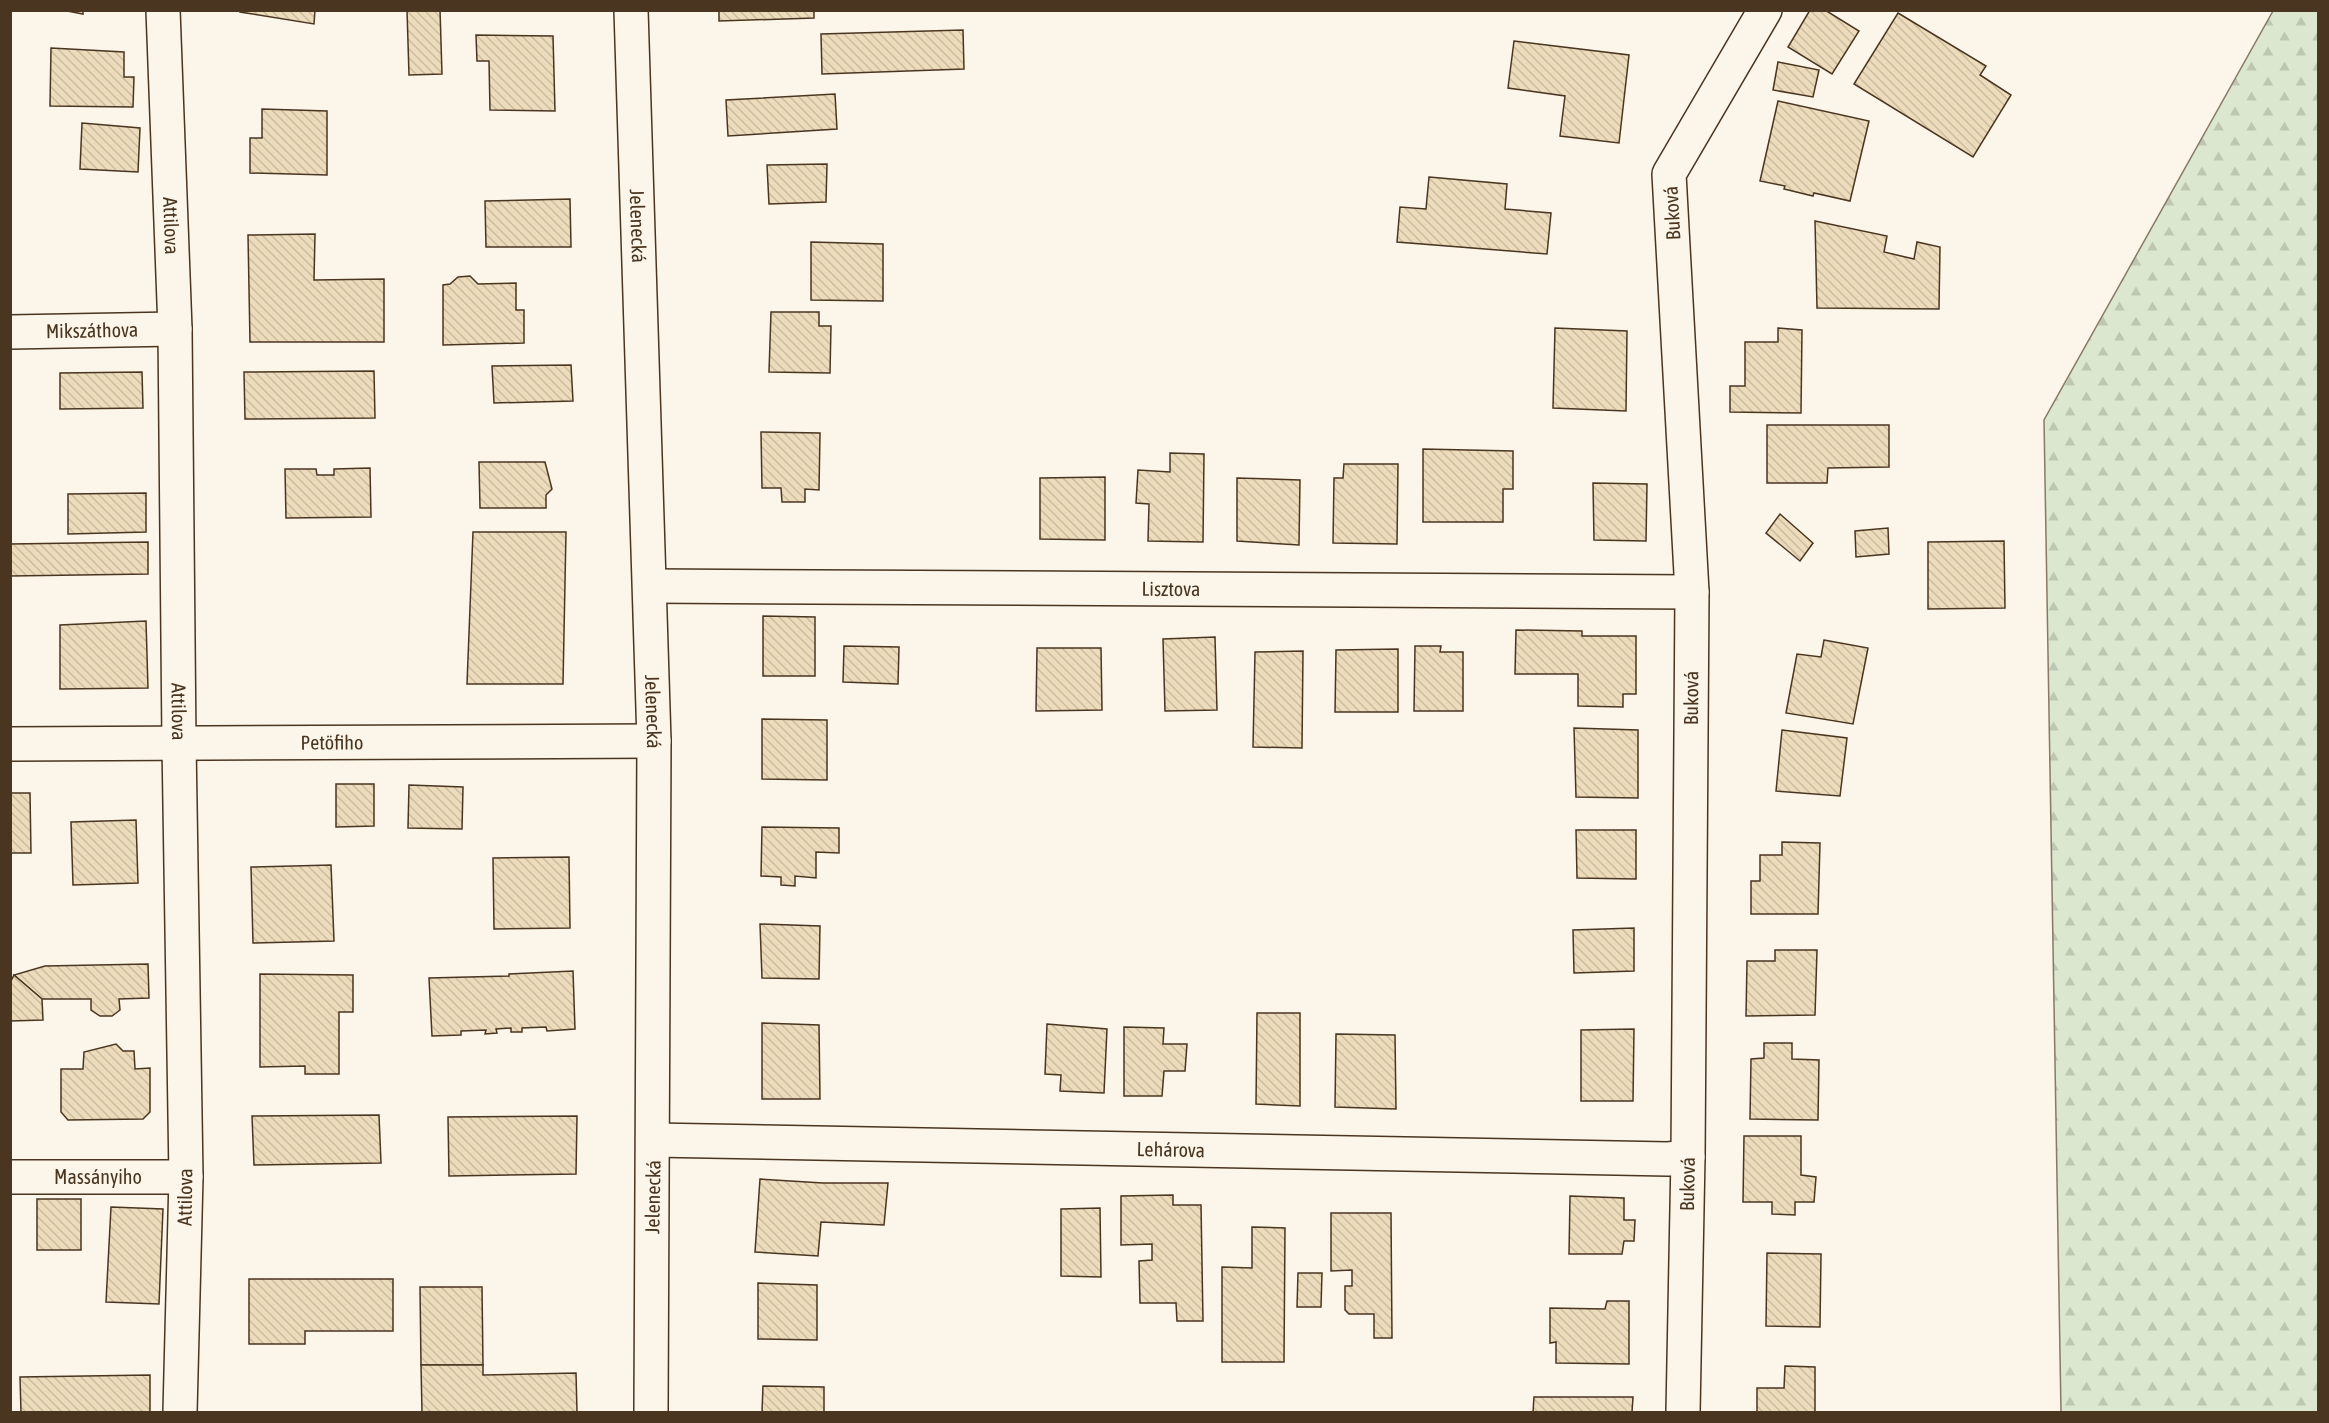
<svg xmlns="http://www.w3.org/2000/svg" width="2329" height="1423" viewBox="0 0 2329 1423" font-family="'Asap Condensed',sans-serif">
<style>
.forest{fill:url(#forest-firs);stroke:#887966;stroke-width:1.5}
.building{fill:url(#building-back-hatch);stroke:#4a3520;stroke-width:1.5}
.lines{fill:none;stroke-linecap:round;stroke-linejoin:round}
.street-casing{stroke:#4a3520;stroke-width:36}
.secondary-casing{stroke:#4a3520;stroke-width:36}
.street{stroke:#fbf6e9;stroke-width:33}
.secondary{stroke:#fbf6e9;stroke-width:33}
.labels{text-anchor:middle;stroke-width:4.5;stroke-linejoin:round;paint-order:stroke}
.street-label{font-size:20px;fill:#4a3520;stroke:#fbf6e9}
</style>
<defs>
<pattern id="forest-firs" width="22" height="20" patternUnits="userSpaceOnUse" patternTransform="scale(1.5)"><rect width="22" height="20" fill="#dce7d0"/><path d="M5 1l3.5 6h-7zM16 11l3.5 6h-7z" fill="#bec7b2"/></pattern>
<pattern id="building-back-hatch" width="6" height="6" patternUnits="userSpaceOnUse" patternTransform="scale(1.5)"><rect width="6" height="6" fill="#ecdcbc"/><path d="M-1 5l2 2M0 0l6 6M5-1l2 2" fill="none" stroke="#ccbda1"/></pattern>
</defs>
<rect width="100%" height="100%" fill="#fbf6e9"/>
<!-- forest -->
<polygon class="forest" points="2273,11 2318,11 2318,1412 2061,1412 2044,420"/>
<!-- building -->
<g class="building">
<polygon points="62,10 83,10 83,14"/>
<polygon points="240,10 315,10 314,24 240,12"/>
<polygon points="407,10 440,10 442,74 409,75"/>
<polygon points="719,10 814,10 814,18 719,21"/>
<polygon points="1810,10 1825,10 1859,31 1832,74 1788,47"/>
<polygon points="1898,13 1986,66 1980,75 2011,95 1973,157 1854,84"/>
<polygon points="963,30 964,69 822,74 821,34"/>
<polygon points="476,35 553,36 555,111 490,110 489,61 477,61"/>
<polygon points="1514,41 1629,55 1619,143 1560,136 1565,96 1508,88"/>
<polygon points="51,48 124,52 124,77 134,77 133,107 50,106"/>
<polygon points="1778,62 1819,70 1813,97 1773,90"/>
<polygon points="835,94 837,129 728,136 726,100"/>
<polygon points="1778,101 1869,121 1850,201 1814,193 1813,196 1784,189 1785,186 1760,181"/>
<polygon points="262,109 327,111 327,175 250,173 250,138 262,138"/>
<polygon points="82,123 140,128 138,172 80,169"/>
<polygon points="827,164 826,202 769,204 767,165"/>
<polygon points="1429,177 1507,184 1505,209 1551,213 1547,254 1397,242 1400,207 1426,209"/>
<polygon points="570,199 571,247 486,247 485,201"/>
<polygon points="1815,221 1887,236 1884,252 1914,259 1917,242 1940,247 1939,309 1817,308"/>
<polygon points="315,234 314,280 384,279 384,342 250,342 248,235"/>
<polygon points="811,242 883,244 883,301 811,300"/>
<polygon points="470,276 478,284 516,283 516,310 524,310 524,343 443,345 443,285 450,284 458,277"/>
<polygon points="771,312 819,312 819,326 831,326 830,373 769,372"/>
<polygon points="1555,328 1627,331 1626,411 1553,408"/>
<polygon points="1778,328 1802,330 1801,413 1730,412 1730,386 1745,386 1745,342 1778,342"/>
<polygon points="571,365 573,401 494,403 492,366"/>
<polygon points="374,371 375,418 245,419 244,372"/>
<polygon points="142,372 143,408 60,409 60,373"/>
<polygon points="1767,425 1889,425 1889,467 1828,468 1827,483 1767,483"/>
<polygon points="761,432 820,433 819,490 805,489 805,502 782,502 781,488 762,488"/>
<polygon points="1423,449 1513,451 1513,489 1503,489 1503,522 1423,522"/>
<polygon points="1170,453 1204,454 1203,542 1148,541 1149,504 1136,503 1138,470 1170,472"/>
<polygon points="479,462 545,462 552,489 546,495 546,508 480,508"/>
<polygon points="1344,464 1398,464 1397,544 1333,543 1334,478 1343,478"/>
<polygon points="370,468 371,517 286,518 285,469 316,469 317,475 334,475 334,469"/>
<polygon points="1105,477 1105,540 1040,539 1040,478"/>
<polygon points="1237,478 1300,480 1299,545 1237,541"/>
<polygon points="1593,483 1647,484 1646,541 1594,540"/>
<polygon points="146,493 146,532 68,534 68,494"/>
<polygon points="1780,514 1813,543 1800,561 1766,533"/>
<polygon points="1888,528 1889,554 1856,557 1855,531"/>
<polygon points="473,532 566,532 563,684 467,684"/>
<polygon points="2004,541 2005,608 1928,609 1928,542"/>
<polygon points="148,542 148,574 10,576 10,544"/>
<polygon points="763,616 815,617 815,676 763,676"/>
<polygon points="146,621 148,688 60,689 60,625"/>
<polygon points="1516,630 1582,631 1582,636 1636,636 1636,694 1623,694 1623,707 1578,706 1578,674 1515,674"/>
<polygon points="1215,637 1217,710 1165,711 1163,639"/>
<polygon points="1824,640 1868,648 1853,724 1786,713 1797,654 1821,657"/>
<polygon points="844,646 899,647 898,684 843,682"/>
<polygon points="1415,646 1441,646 1440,652 1463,652 1463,711 1414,711"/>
<polygon points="1037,648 1101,648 1102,710 1036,711"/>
<polygon points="1398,649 1398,712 1335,712 1336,650"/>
<polygon points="1303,651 1302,748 1253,747 1255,652"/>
<polygon points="762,719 827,720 827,780 762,779"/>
<polygon points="1574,728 1638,730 1638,798 1576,797"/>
<polygon points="1782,730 1847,738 1840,796 1776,791"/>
<polygon points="336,784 374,784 374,826 336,827"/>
<polygon points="409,785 463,787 462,829 408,828"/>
<polygon points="10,793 30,793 31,853 10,853"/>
<polygon points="136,820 138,883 73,885 71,822"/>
<polygon points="762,827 839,828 839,853 816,852 816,878 795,876 795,886 781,885 781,877 761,876"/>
<polygon points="1576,830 1636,830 1636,879 1577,878"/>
<polygon points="1782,842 1820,843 1818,914 1751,914 1751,881 1760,881 1760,855 1782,855"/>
<polygon points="569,857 570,928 494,929 493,858"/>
<polygon points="331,865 334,941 253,943 251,867"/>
<polygon points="760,924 820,926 819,979 762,978"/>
<polygon points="1634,928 1634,971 1574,973 1573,930"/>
<polygon points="1775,950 1817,950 1815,1015 1746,1016 1747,961 1775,961"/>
<polygon points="148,964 149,998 119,999 120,1010 112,1016 100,1016 91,1010 91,999 42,999 14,975 45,966"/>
<polygon points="573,971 575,1029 547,1031 546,1027 522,1028 522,1032 511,1032 511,1028 496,1029 497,1033 485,1034 486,1030 461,1031 461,1035 432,1036 429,978 509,976 509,974"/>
<polygon points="260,974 353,975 353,1012 339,1012 339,1074 305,1074 305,1066 260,1067"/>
<polygon points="14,975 42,999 43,1020 10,1021 10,983"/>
<polygon points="1257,1013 1300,1013 1300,1106 1256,1104"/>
<polygon points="762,1023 819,1025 820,1099 762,1099"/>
<polygon points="1047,1024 1107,1029 1104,1093 1060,1091 1061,1075 1045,1074"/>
<polygon points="1124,1027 1164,1028 1163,1044 1187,1044 1185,1071 1164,1071 1162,1096 1124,1096"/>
<polygon points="1634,1029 1633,1101 1581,1101 1581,1030"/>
<polygon points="1336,1034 1395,1035 1396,1109 1335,1107"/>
<polygon points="1764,1043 1792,1043 1792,1059 1819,1060 1818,1120 1750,1119 1751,1059 1764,1058"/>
<polygon points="116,1044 123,1051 134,1051 135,1069 150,1068 150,1112 143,1119 68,1120 61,1112 61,1069 83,1069 84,1052"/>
<polygon points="379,1115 381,1163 254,1165 252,1116"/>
<polygon points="577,1116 576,1174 449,1176 448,1117"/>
<polygon points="1744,1136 1801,1136 1801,1175 1816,1177 1814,1202 1795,1202 1795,1215 1772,1214 1772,1202 1743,1202"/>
<polygon points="760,1179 823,1183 888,1183 884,1225 821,1222 818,1256 755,1252"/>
<polygon points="1173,1195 1173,1205 1201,1205 1203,1321 1177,1321 1176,1303 1140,1303 1139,1261 1152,1260 1152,1244 1121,1245 1121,1196"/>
<polygon points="1570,1196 1624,1198 1624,1220 1635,1220 1634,1241 1624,1241 1622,1254 1569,1254"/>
<rect x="37" y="1199" width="44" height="51"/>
<polygon points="111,1207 163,1209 159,1304 106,1302"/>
<polygon points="1100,1208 1101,1277 1061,1276 1061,1209"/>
<polygon points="1331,1213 1391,1213 1392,1338 1374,1338 1374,1314 1349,1314 1345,1310 1345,1286 1352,1286 1352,1270 1331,1271"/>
<polygon points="1252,1227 1285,1228 1284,1362 1222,1362 1222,1267 1252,1268"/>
<polygon points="1767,1253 1821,1254 1820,1327 1766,1326"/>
<polygon points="1298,1273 1322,1273 1321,1307 1297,1307"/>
<polygon points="249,1279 393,1279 393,1331 305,1331 305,1344 249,1344"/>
<polygon points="758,1283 817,1285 817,1340 758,1339"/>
<polygon points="420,1287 482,1287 483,1365 421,1365"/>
<polygon points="1607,1301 1629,1301 1629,1364 1556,1363 1556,1342 1550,1343 1550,1308 1605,1309"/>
<polygon points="421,1365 483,1365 483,1375 576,1373 577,1412 422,1412"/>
<polygon points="1785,1366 1815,1367 1815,1412 1757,1412 1757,1388 1784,1388"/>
<polygon points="150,1375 150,1412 21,1412 20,1377"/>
<polygon points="763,1386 824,1387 824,1412 762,1412"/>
<polygon points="1534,1397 1633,1397 1632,1412 1533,1412"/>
</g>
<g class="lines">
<defs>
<g id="street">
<path id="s1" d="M163,10L175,329L179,743L186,1177L180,1412"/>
<path id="s2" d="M10,332L175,329"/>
<path id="s3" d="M651,586L1692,592"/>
<path id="s4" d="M10,744L654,741"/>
<path id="s5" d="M653,1140L1668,1159L1688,1157"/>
<path id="s6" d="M10,1177H186"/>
<path id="s7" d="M1683,1412L1688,1157L1692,592L1669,174L1765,10"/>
</g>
<g id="secondary">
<path id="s8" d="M631,10L654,741L651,1412"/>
</g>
</defs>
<!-- street casing -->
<use href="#street" class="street-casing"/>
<!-- secondary casing -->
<use href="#secondary" class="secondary-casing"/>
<!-- street -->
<use href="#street" class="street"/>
<!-- secondary -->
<use href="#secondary" class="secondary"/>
</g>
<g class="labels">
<!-- street labels -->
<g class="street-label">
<text transform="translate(1672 213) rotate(-93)" y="7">Buková</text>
<text dy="7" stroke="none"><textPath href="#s1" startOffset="216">Attilova</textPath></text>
<text dy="7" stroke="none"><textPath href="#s8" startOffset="216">Jelenecká</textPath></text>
<text dy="7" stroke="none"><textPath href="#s2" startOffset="82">Mikszáthova</textPath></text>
<text dy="7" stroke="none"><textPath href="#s3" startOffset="520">Lisztova</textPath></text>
<text dy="7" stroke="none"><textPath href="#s7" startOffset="714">Buková</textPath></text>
<text dy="7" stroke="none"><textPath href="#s1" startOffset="702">Attilova</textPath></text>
<text dy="7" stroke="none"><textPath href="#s8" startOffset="702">Jelenecká</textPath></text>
<text dy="7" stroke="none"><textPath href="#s4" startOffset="322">Petöfiho</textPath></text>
<text dy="7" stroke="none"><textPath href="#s5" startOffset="518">Lehárova</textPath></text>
<text dy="7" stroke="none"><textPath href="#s6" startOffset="88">Massányiho</textPath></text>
<text dy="7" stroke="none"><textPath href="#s7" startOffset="228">Buková</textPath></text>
<text transform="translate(185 1197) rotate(-89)" y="7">Attilova</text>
<text transform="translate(653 1197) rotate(-89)" y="7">Jelenecká</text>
</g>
</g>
<!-- border -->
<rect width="2329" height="1423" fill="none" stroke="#4a3520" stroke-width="24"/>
</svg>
